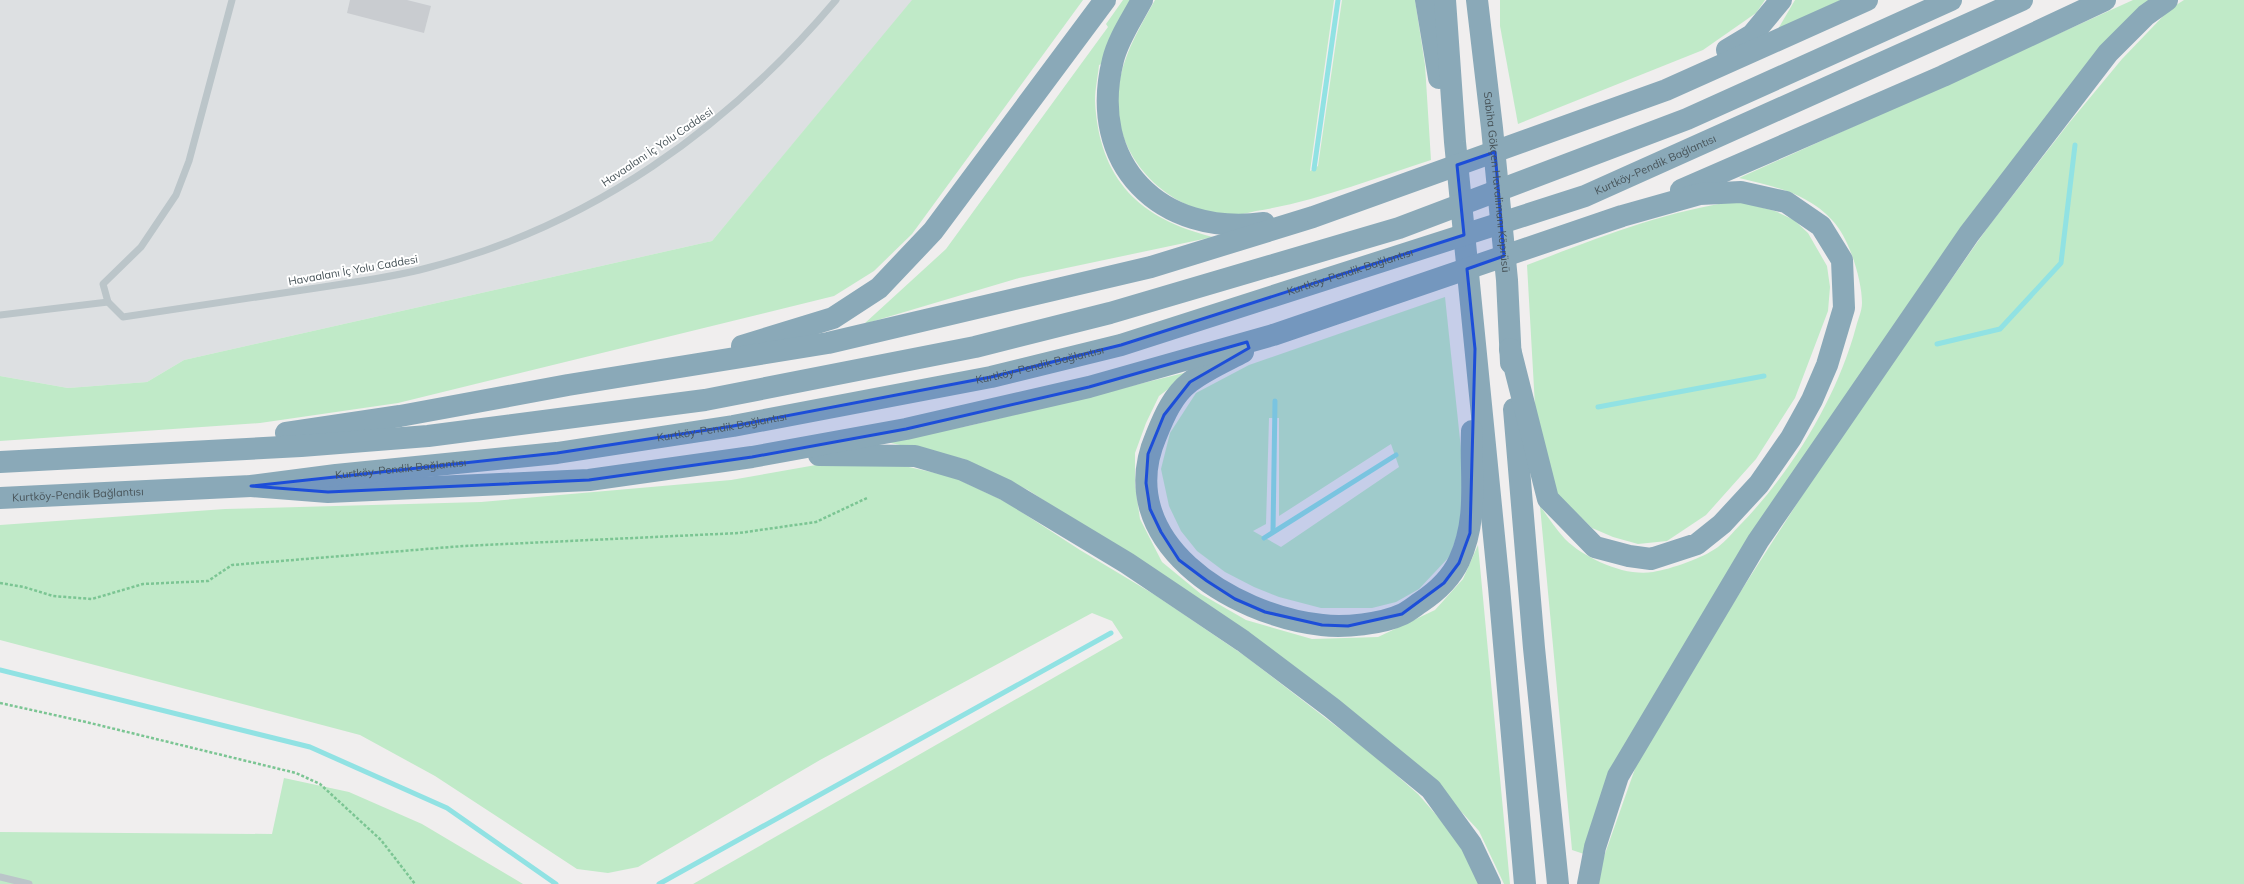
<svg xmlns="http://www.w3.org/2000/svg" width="2244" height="884" viewBox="0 0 2244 884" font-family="Mulish,sans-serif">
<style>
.airport{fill:#dde0e2}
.green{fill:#c0eac8;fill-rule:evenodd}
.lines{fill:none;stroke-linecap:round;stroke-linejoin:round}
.stream{stroke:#91e2e3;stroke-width:5}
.building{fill:#c9ccd0}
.path{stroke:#7bc593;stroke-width:2.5;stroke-dasharray:3 2;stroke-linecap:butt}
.lane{stroke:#bbc5c9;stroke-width:7}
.highway{stroke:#8aa9b8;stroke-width:22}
.marked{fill:#1d4ed8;fill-opacity:0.2;stroke:#1d4ed8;stroke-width:3;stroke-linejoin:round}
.labels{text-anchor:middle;stroke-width:4;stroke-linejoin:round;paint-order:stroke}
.street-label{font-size:11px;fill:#485459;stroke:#fff}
</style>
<rect width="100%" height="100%" fill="#f0eeee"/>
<!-- airport -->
<polygon class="airport" points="0,0 913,0 712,241 184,360 147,382 68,388 0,376"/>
<!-- green -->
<g class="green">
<polygon points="912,0 1083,0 912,234 874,271 834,296 398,403 260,423 0,441 0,376 68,388 147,382 184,360 712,241"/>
<path d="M1123,0H1131L1104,63L1099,65C1098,76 1095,89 1095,101C1099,180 1140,219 1213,237L1019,278L864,324L946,249L1108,27L1106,24Z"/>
<path d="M1155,0H1334L1310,171L1318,166L1342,0H1415L1425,65L1431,160C1374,178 1315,202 1256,211C1247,213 1236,216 1226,215C1163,210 1108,151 1119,86C1123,55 1140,27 1155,0Z"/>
<polygon points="1500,0 1765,0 1756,13 1703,50 1518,124 1500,26"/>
<polygon points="1795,0 1841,0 1778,29"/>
<path d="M2133,0H2156L1810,448L1584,854L1572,850L1540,506C1548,517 1556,529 1565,539C1584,558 1625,577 1653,572C1671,569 1703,558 1718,547C1726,541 1733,532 1740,525C1791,473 1837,398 1856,327C1858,319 1862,311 1862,303C1862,280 1849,237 1832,220C1807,193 1773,186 1739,178Z"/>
<polygon points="2184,0 2244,0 2244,884 1598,884 1601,865 1637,763 1714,633 1830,452 1988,227 2069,123 2122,59 2170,9"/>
<path d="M1737,201L1775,211L1794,220L1808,233L1827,266L1830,287L1828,311L1795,398L1756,459L1706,515L1667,541L1638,544L1613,537L1592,528L1557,494L1535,406L1527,265C1598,238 1661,212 1737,201Z"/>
<path d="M1445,297L1465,487L1461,523L1450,556L1419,589L1396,602L1372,608H1321L1279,597L1254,587L1225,572L1197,551L1181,531L1169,506L1161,469L1170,433L1196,393L1249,365ZM1269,418H1279V516L1391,444L1399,467L1281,547L1253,531L1266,524Z"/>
<polygon points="1192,371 1159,396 1146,423 1135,453 1135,485 1140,519 1162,562 1201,594 1246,620 1312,639 1378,637 1435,610 1463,579 1478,545 1510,884 1504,884 1479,831 1432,780 1272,650 1028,490 964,459 882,441 968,426"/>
<polygon points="816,465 900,465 953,477 1006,502 1080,550 1155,595 1245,656 1371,753 1418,794 1458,840 1482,884 693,884 1123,638 1112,621 1092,613 820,760 638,867 608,873 577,869 435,776 360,735 0,640 0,525 225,509 481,502 731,480"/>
<polygon points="284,778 349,792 422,824 523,884 0,884 0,832 272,834"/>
</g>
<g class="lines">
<!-- stream -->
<g class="stream">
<polyline points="1314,169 1338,0"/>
<polyline points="1937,344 2000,329 2061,263 2075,145"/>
<polyline points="1598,407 1764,376"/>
<polyline points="1273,532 1275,401"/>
<polyline points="1264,538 1396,455"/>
<polyline points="0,670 310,747 447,808 556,884"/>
<polyline points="659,884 1111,633"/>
</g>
</g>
<!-- building -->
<polygon class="building" points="350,0 407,0 431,6 424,33 347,13"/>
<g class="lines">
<!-- path -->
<g class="path">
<polyline points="0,583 24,587 53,596 92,599 143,584 208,581 232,565 463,546 739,533 816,522 867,498"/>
<polyline points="0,703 86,722 296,773 320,784 381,840 415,884"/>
</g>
<!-- lane -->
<g class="lane">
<path d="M232,0L189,161L176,195L141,247L103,284L108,302L123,317C183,308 243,299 303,290C345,283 386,279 427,268C591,226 728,128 836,0"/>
<polyline points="0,315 108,302"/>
<polyline points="0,877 29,884"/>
</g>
<!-- highway -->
<g class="highway">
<path d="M1142,0C1132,19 1118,39 1113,60C1087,164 1160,237 1264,223"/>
<polyline points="1426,0 1439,78"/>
<polyline points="1445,0 1455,142 1499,587 1525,884"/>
<path id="s1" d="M1477,0L1492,128L1507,280L1511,363"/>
<polyline points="1727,50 1752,35 1781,0"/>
<polyline points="1681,190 1943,76 2105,0"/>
<polyline points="742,346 833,318 879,288 933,231 1105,0"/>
<path d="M1243,352C1226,361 1205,370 1190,382C1173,395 1164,416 1156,436C1111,541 1232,615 1322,625C1344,628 1382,624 1403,614C1409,611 1415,606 1421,602C1436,592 1451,578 1459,561C1479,517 1470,477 1472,431"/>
<polyline points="1514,409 1534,648 1558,884"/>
<polyline points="286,433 400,416 568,385 828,343 1151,267 1313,217 1666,90 1867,0"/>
<polyline points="819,455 915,456 963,470 1006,490 1127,563 1243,641 1332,708 1431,789 1471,844 1490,884"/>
<polyline points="0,462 301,446 428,436 705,400 975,347 1110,313 1399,228 1687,119 1951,0"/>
<polyline points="251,486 328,492 589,480 752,457 906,429 1089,387 1273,335 1622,216 1700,194 1741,192 1786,202 1821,226 1842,260 1844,308 1827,365 1812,400 1791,438 1759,484 1722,524 1697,544 1651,559 1629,556 1595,547 1548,499 1510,349"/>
<path id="s2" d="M0,498L251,486L336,475L557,453L733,426L991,377L1121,345L1585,196L2022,0"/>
<polyline points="1588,884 1595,847 1618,776 1758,541 1969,234 2108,53 2146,15 2167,0"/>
</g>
</g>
<!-- marked area -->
<path class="marked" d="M1495,152L1504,256L1467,269L1475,349L1470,533L1459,563L1444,583L1402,614L1348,626L1322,625L1265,612L1235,599L1207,581L1179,560L1161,532L1150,509L1146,483L1148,454L1164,415L1190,382L1249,348L1247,342L1089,387L906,429L752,457L589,480L328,492L251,486L557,453L733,426L991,377L1121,345L1464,235L1457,165Z"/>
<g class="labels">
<!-- street labels -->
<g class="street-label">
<text transform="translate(657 147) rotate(-34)" y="4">Havaalanı İç Yolu Caddesi</text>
<text dy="4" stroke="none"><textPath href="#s2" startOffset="1698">Kurtköy-Pendik Bağlantısı</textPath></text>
<text dy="4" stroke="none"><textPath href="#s1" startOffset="183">Sabiha Gökçen Havalimanı Köprüsü</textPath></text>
<text transform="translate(353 270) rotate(-10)" y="4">Havaalanı İç Yolu Caddesi</text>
<text dy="4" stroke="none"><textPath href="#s2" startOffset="1374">Kurtköy-Pendik Bağlantısı</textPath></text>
<text dy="4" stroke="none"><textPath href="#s2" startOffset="1050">Kurtköy-Pendik Bağlantısı</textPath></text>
<text dy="4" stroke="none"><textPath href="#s2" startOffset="726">Kurtköy-Pendik Bağlantısı</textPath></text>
<text dy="4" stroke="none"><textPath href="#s2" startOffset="402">Kurtköy-Pendik Bağlantısı</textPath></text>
<text dy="4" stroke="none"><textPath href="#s2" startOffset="78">Kurtköy-Pendik Bağlantısı</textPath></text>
</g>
</g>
</svg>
